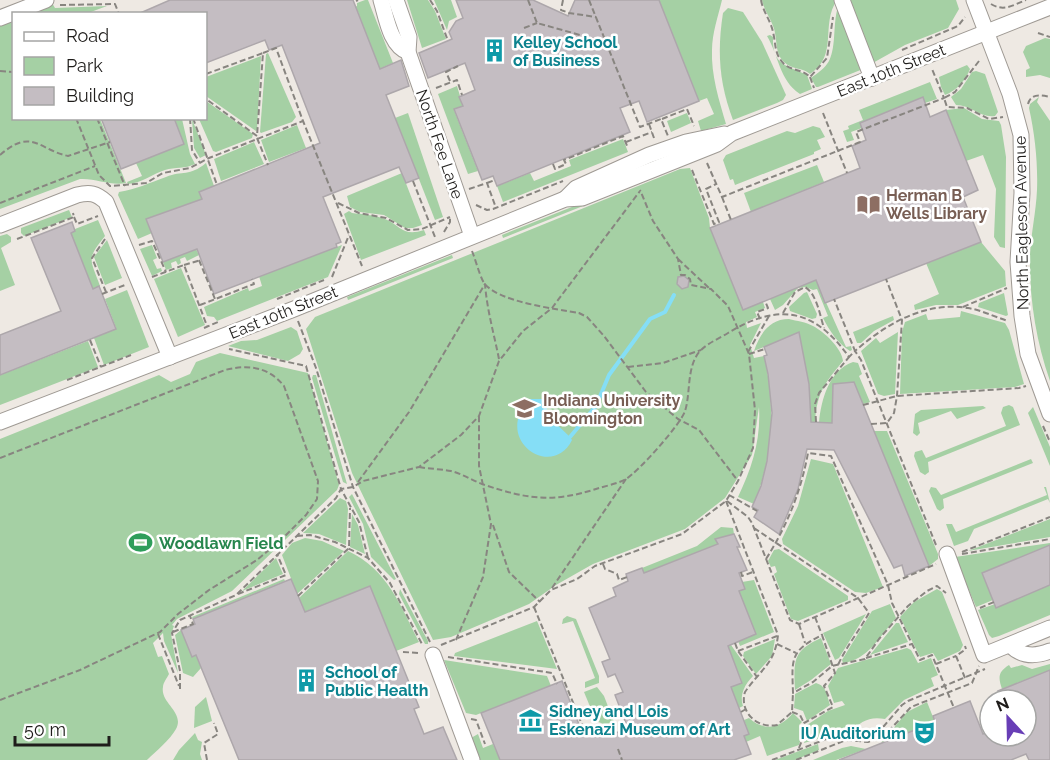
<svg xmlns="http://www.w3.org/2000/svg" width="1050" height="760" viewBox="0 0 1050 760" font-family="Raleway,sans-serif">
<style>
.green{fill:#a5d0a4}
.water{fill:#85def6}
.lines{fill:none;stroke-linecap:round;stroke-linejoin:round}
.stream{stroke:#85def6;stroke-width:4}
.building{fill:#c4bdc2;stroke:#ada7ab;stroke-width:1.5}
.minor-casing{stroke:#9f9a94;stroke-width:17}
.path{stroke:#888580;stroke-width:2;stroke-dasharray:6 3;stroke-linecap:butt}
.minor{stroke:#fff;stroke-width:15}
.labels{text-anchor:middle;stroke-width:5;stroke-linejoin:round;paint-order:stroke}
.culture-label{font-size:16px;font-weight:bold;fill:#0d838f;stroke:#fff;text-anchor:start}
.street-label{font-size:16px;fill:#1f1d1b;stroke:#fff}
.education-label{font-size:16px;font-weight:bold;fill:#785e54;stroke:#fff;text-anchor:start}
.leisure-label{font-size:16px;font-weight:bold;fill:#27864d;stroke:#fff;text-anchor:start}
</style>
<rect width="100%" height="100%" fill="#eee9e3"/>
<!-- green -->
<g class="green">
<polygon points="365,0 368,0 393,63 379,69 358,12 353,8 357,6 357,3"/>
<polygon points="407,0 428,0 435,11 446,39 422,48"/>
<polygon points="434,0 451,0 457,17 449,21 447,30"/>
<path d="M659,0H722C718,17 712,33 712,50C711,75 719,100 726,124L701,131L698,121L714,114L707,98L699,101Z"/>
<path d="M762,0H837C820,25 839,55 810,74C802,67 792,70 784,62C774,53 778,38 773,26C770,17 764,10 762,0Z"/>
<polygon points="846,0 956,0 959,9 948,28 905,45 871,64"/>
<polygon points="52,3 55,8 107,6 88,13 27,14"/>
<path d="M839,4L863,69L818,87H816L811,78C818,73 825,68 829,61C837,45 832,22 839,4Z"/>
<path d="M728,8L743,12L762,42L786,95L783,100L777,103L733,120C719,83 717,51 723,13Z"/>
<path d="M13,19L14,118L100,119L126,183C110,186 96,178 80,179L0,209V24Z"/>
<path d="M770,35L773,37C772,66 787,65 807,75L812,89L800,94C779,80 779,56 767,36Z"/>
<polygon points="1045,38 1050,39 1050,78 1040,75 1026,77 1026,70 1030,68 1023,52 1026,46"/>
<polygon points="268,53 296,117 292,122 261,133 260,132 266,54"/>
<polygon points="261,56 257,130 256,131 206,96 206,77"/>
<path d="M967,65L970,69C966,80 956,91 945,95L941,87L939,77Z"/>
<path d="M976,71L985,74L998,112L995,116C980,118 971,105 956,105L951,97L961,89L972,72Z"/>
<polygon points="930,82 937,99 925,103 922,98 860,123 862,128 851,132 854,140 847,142 843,131 849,129 848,126 863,120 859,110"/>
<polygon points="457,86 463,106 454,110 478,171 468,174 438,94"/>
<path d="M1039,97L1037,102L1050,121V381C1036,341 1029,297 1030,255C1031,233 1036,212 1037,190C1038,163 1035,135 1029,108L1030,104Z"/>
<polygon points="206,101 253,134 252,138 216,152 213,151 199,119 206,118"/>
<polygon points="964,108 982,119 999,121 1001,125 1006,157 1005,248 1000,247 994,237 996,189 983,155 966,161 946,110"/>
<polygon points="408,113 443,217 435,220 395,118"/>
<polygon points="687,113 691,123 671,132 667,121"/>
<path d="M174,119H182L190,154L195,164C185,169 175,167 165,170C152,174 142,183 128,184L127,182L142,176L136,163L184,144Z"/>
<polygon points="192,119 206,155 200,158 194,148"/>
<polygon points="297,125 306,148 269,162 261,140"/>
<polygon points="813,126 820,128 825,137 817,140 821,149 814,152 814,154 735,185 733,179 730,180 723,160 726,155 787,131 795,133"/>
<polygon points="623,139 628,152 503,202 497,186 530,173 534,181 571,166 569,160"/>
<polygon points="254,142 264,164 221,181 214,159"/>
<path d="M206,163L214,186L200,192L202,199L146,219L152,233L138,239L118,195L119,192C137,189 149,183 166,177C183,170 189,177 206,163Z"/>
<polygon points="817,165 824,182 751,212 744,193"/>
<path d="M690,168L709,218L710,228L763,302L765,308L755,312L757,317L746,322L747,328L761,323L750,345L754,358L764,356C776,405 773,457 754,504L738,497C752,468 761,440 759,407L752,455L725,498L685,529L593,564L556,585L529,604L451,637L433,640L352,473L306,329L315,317L680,169Z"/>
<polygon points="402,173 422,225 413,228 405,228 384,215 360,212 350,207 347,196"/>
<polygon points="642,179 643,182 503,238 502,235"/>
<polygon points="69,210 72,217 24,236 21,233 21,228"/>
<path d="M349,211L352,213C361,214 375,215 385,219C401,226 403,237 424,230L426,235L361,260L344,214Z"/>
<path d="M98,220L105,236C86,260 90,258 100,286L93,289L71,233L75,231V229Z"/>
<polygon points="7,234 11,237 11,242 1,248 15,285 0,291 0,236"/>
<polygon points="107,240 122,278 105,285 94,257"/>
<polygon points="981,242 1005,271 1006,286 958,305 936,305 915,310 914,305 939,294 926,263"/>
<polygon points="152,245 157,258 153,260 157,269 161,268 162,271 152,276 140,249"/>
<polygon points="342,245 328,277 217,321 214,317 207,316 204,307 248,288 249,291 262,286 259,276"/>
<polygon points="196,249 199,255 187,261 185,257 180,259 181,263 178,265 176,261 171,263 172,268 166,270 163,262"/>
<polygon points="452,255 453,258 348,300 347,297"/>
<polygon points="181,268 205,325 178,337 154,279"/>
<path d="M816,280L846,347L851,346L852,350L850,351C838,344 829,330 823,318L828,316L817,289L813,290L806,287L798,288L783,305L775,310L770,299Z"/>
<polygon points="127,290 149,347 104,365 94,338 116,328 105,299"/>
<polygon points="807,292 817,314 816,318 812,319 790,311 789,307 804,293"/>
<polygon points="1004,293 1008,315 1006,316 978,307 979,303"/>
<polygon points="961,311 1005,323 1009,330 1024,384 1015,387 900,394 902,332 905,322 926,314 928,320 960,317"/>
<polygon points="893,316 894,320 874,331 861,343 857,343 853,332"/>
<path d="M789,319C797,321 806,322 813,326C823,331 842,348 843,361C825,383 817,392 815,422H811L809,384L799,333L754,351C760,334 769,319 789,319Z"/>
<polygon points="291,327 297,331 303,349 300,354 288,361 228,346 241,341 257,340"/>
<polygon points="898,332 895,394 884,396 878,394 861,351 876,338 880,343"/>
<polygon points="88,341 98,367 0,405 0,375"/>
<path d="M220,353L308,373L339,485L337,490L232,591L177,619L172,625L174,626L171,634L178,673L164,641L163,633L153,643L158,657L162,656L169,674C167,678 163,683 163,687C160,703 185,712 176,729C170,740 156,751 147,760H0V439L159,375L171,382L190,374L196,362Z"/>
<path d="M853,362L858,363L862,374L859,376L870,402L863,404L854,382L833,384L832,423H819C821,400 829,370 853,362Z"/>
<polygon points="313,375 316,375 347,484 343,482 312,378"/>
<polygon points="1009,405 1013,407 1020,425 928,462 929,472 925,475 920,472 914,456 915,452 922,450 926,458 1006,426 1001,413 1003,407"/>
<polygon points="983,406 986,408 957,419 951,411 918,423 920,433 917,436 913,433 915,414 921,410"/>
<polygon points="1033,407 1050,447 1050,466 1028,413"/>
<polygon points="874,431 887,431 938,554 938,559 929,566"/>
<polygon points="811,459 833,464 883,587 866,593 855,592 783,544 782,539 798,506"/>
<polygon points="1031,459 1033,463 943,499 944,508 940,511 937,509 929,491 931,487 936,488 941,495"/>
<polygon points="1044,487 1046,487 1050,503 1048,499 974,529 968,541 954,546 946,524 952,524 956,532 1047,495"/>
<polygon points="352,494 396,579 394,580 371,557 363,524 349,497"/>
<polygon points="340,498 346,501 348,509 346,545 319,534 303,533"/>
<polygon points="352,514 358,525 365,554 350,547"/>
<polygon points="1050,519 1050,537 968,551"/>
<polygon points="721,527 733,528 734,534 716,539 718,544 644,573 642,568 697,546"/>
<polygon points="305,538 322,541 344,551 297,594 282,555 292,543"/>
<polygon points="1050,543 1050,545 982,573 993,600 976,607 955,557"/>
<polygon points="779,549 848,596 848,600 798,621 791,619 774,574 777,572 775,566 771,567 768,561 774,550"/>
<path d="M348,551C388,570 400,605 419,642L396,651L370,586L304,612L299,598Z"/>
<polygon points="276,558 283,574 242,591"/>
<polygon points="284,579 285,581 193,619 192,617"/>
<polygon points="754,580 774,632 740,646 738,641 739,591 745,589 742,582"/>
<polygon points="1050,585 1050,615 999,636 992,638 989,635 978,610"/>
<polygon points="400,589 428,641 428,644 425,644 399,594"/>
<polygon points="937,589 942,592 963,645 960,651 938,661 933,653 920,657 900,617 914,602"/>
<path d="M890,604L896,618C880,636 868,660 843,663L842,660L872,611Z"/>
<polygon points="866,614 839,658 835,660 823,633"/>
<polygon points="567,616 576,619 599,676 599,683 585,688 585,682 595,678 573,621 562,624 563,619"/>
<polygon points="537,621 557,669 454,656 455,653"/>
<polygon points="896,623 899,623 908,642 870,655"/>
<polygon points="181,630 192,657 196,655 201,668 193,677 183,673 175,635"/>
<path d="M821,638L831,664L811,680L795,690C794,661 792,651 821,638Z"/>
<polygon points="775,639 772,656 756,674 743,656 744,652"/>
<path d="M731,645L753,676C745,684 739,695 743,706L739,708L731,687L742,682L728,647Z"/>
<path d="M907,648L911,650L918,663L931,658L938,675L931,678L934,686L904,700L885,719C870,716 860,721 850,733L831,735L804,743L806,736L804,727L828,711L845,705L842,701L834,703L828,686L838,668Z"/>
<polygon points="444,660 547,676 551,686 476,715 466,713"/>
<path d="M1050,664V670L1002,689C998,677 998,672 1009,665L1011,668L1022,665L1032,669Z"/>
<path d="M816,683C827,686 827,696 830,705L807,721L803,711L794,708L795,694Z"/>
<polygon points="597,687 604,696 614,722 606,725 596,721 584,692"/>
<polygon points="206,697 212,721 194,728 195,707"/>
<polygon points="927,702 935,722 881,743 907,712"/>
<path d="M793,713L802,722L799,725L802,735L799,745L767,756L760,736L746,742L744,736L749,734L744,720L749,718C764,732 781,728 793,713Z"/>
<polygon points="195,733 198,740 202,742 200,754 202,760 173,760 179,750"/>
<polygon points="478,734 483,748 493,744 500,760 477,760 471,738"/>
<polygon points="818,744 819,750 795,760 775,760"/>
<polygon points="851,746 866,749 836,760 813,760 842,748"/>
</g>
<!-- water -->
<path class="water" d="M530,399H541L547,402V415L570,437L572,440C552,481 491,439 530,399Z"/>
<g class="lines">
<!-- stream -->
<polyline class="stream" points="570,437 596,406 609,375 650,319 665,312 674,295"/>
</g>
<!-- building -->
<g class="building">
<polygon points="170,0 353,0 380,69 401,60 409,86 386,95 419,178 406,183 399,167 323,197 341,242 336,244 337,247 214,294 197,249 163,262 146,219 202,199 199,192 320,143 282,45 269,50 265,40 206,63 206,14 138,14"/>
<polygon points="456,0 533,0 568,16 575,0 659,0 699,101 647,122 639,101 620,108 630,132 497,186 493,176 482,180 454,109 463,106 459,97 475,90 465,63 428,78 419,53 452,39 449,32 456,21 463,18"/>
<polygon points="923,97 930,117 946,110 978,190 963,197 981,242 825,303 816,280 743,310 710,228 860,168 852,146 866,140 860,123"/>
<polygon points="101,118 174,118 184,144 121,169"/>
<polygon points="72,222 75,231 71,233 93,289 99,286 116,329 0,375 0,335 61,311 31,238"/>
<polygon points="684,276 689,280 688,287 682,289 677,284 678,277"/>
<polygon points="799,332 809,384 811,422 832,423 833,384 854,382 929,566 905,576 902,565 894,568 834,450 807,449 798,489 779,534 754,517 758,510 752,507 761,486 767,461 772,413 768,374 764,356 767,355 764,347"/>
<polygon points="734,534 740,547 737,547 747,570 739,573 745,589 739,591 756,634 728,646 742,683 731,687 749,734 744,736 751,754 734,760 500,760 481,713 562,681 580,727 630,734 615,695 623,692 615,674 608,677 602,662 610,659 589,608 616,596 613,588 628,581 626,574 642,568 644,573 718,544 715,539"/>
<polygon points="1050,545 1050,585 996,608 982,573"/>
<polygon points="291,579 305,612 370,586 419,707 414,709 424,734 443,727 457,760 239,760 196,655 192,657 181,630 195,624 193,619"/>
<polygon points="1050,670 1050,760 1029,760 1026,754 1011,760 839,760 935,722 933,716 970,701 983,734 990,731 990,736 1026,736 1026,700 1002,700 998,691"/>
</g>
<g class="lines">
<defs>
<g id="minor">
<path d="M381,0C386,16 390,46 408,52"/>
<polyline points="396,0 409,37 408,52 472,236"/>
<polyline points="842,0 872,78"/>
<polyline points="974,0 1010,94 1021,135 1022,193 1018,262 1022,316 1028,354 1050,414"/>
<polyline points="0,18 46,0"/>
<polyline points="565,199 576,188 649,155 686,142 724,134"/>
<path d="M0,225L77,195C90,192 96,193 106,202L170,357"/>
<polyline points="0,422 294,309 565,199 582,198 717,144 732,133 1050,7"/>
<polyline points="947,554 984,655 1050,628"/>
<path d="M1010,645C1022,657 1035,657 1050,651"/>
<polyline points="433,655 472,760"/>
</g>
</defs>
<!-- minor casing -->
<use href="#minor" class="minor-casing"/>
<!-- path -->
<g class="path">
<polyline points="430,0 437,11 448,41"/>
<polyline points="528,0 537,23 605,42"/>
<polyline points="563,0 561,10 569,13 596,17"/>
<polyline points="589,0 640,127 661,119 668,136"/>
<path d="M761,0C763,12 771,21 773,32C776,44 774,54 784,64C792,71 802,69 810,77L827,58L833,17"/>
<polyline points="356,1 358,0"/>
<path d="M991,4C1004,12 1013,5 1026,0"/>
<polyline points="60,5 115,4 119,14"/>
<polyline points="524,28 537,23"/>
<polyline points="1038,33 1050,37"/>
<polyline points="902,50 958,26 965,17"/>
<polyline points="263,53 276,48 303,121 362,266"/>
<polyline points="979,61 955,92 944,98 947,107 967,108 989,119 1003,117"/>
<polyline points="0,71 14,72"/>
<polyline points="206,74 263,53 257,136 206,99"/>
<polyline points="810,77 814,88"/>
<polyline points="450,81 446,72 458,66"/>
<polyline points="436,88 457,80 462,95"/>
<path d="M1028,104C1031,93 1041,95 1050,97"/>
<polyline points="823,113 847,173"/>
<polyline points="76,118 99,175 110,186 146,183 163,173 190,168 209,158 303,121"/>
<polyline points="97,118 125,186"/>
<polyline points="190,118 192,150 200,163"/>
<polyline points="193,118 217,185"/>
<polyline points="662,119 687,109 694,126"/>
<polyline points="649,124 654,138"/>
<polyline points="257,138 268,165"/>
<polyline points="626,142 652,132"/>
<path d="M0,155C32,127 39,150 68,156L110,142"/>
<polyline points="707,163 722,197 860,142 856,132 944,98 932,69"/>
<polyline points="553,164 555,169 566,164 564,160 623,136 628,148"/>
<polyline points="692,170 714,224 719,222 706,189 716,184"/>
<polyline points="413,181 435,237"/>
<polyline points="487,183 495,180"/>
<polyline points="469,189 487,183 496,208"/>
<polyline points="722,197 731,220"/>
<polyline points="0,203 95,166"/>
<polyline points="338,203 359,213 386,218 408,230 422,229 450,217"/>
<polyline points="476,205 487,210 493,209 563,181"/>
<polyline points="74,217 77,224 98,216"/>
<polyline points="444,232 450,222 450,216"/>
<polyline points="17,239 74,217 73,213"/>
<polyline points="105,239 92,258 106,292"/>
<polyline points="139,245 152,241 166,272"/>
<path d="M472,251C476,261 479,274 484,283C498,302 556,309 579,313L587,317L604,336L646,392L678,419L699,430L738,481"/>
<polyline points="678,259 709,288"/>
<polyline points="199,260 215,299"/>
<polyline points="184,265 201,260"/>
<polyline points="152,277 184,265 207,326"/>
<polyline points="332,277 349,235"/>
<polyline points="102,294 125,285"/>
<polyline points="277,299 324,280"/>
<polyline points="200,305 254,284 252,279"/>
<polyline points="963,307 1007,288"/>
<path d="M783,313L795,292L805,287C817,294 820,316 824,328"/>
<polyline points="760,319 757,312 768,308 765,301"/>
<polyline points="298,321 316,368 353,487 430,642"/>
<polyline points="204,328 218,322"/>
<polyline points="90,340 101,367"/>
<polyline points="748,352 769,316"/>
<polyline points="749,354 765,349"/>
<polyline points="628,367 663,363 701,350"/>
<polyline points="67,380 131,355"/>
<polyline points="863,405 897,396 1019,388 1026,386"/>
<polyline points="816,422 815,404 819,393 849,357"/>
<polyline points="871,424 887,423 894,413 897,396 902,320 886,279"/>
<polyline points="1043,426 1050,442"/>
<path d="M0,458L225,370C248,364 269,367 284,386L318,481L317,499L306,515L283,538L257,560L209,590L178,614L160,632L80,670L0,700"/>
<path d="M419,467C430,469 441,469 451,471C463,474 473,481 485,485C527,499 552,503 596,489C605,486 617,484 626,479C638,472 681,424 685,411C691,393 686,365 701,350C708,343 720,338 728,333C779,302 815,309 849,357L855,351L834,299"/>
<path d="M358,482L409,412L485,284C487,310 494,334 499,359"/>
<polyline points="729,495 757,511"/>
<path d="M726,501L778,635C775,664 760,670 745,692C739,712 757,729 777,725L792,712L793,693"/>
<polyline points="727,501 748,517 752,523 790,620 799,624 936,564"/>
<polyline points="493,525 509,572 540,602"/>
<path d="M754,528L858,598L869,613C859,631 846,647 838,665"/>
<polyline points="297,536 310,535 335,542 368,558 390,583 423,646"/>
<path d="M936,545L861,360L855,351C886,324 925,301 968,308C981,310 995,317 1008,321"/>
<polyline points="962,552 1050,517"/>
<polyline points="962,554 1050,539"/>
<polyline points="368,558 359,522 341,489 353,487 363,481 419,467 461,435 479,416 499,361 523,331 552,308 640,191"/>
<path d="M766,559C787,526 801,491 808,453L831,456L888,585L892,603L920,660L932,655L954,708"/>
<polyline points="603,564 605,569 617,574 619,580 627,577"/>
<polyline points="741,572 742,576 753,572"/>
<polyline points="552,588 626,479"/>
<polyline points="238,594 286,575 277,554"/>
<polyline points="298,596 349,548 350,508"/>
<polyline points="534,607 583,727"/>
<polyline points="980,608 994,602"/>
<polyline points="815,617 822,635"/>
<polyline points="799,624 805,643"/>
<polyline points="173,632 193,624 190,616"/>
<polyline points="158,634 179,686"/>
<polyline points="456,640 483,577 491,524 479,466 479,416"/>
<polyline points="735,643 738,651 757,677"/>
<polyline points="777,644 796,653"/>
<polyline points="441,645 534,607 551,590 577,579 595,566 682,534 726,501 738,481 753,448 755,410 749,354 728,306 711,289 691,285 690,279 685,275 681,275 678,259 653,221 640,190"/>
<polyline points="738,651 777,636"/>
<polyline points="403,652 419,653"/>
<polyline points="448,657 552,673 557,684"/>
<polyline points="866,658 912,644"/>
<polyline points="936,664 956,656"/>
<polyline points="965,678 956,656 966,649 965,646"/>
<polyline points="180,689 180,671 172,633 180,620 236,595 336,498 341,489 306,366 229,349"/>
<polyline points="741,712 746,709"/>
<polyline points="792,712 800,715 804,723"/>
<polyline points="471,719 476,720 485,744"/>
<path d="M799,748L804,735L801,727L804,723L833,707L824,686L835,673L822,635C789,651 792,660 793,693L813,682L832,666L865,659L879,639L908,606L927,591L937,586L946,593"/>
<polyline points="618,749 622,760"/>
<polyline points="207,760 204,743 218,734 214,723"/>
<polyline points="772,760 829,738 866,735 884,726 902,705 908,701 985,669"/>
<polyline points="796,760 846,740 868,742 877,739 886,734 911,707 972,683 979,666"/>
</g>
<!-- minor -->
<use href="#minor" class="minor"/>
</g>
<!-- icons -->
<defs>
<symbol id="building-bare" viewBox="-9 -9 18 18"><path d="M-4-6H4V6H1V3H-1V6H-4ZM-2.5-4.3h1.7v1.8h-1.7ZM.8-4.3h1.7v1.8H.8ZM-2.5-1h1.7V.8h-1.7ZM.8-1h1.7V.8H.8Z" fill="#0f9aa8" stroke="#fff" stroke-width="2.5" paint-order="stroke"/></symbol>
<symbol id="library-bare" viewBox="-9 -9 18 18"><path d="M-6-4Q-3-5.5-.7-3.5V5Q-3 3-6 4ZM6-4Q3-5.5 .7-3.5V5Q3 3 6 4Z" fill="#8d6e63" stroke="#fff" stroke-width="2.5" paint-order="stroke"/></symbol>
<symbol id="university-bare" viewBox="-9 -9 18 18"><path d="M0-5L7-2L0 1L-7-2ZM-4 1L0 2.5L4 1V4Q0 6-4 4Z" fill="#8d6e63" stroke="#fff" stroke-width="2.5" paint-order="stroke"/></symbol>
<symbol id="stadium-bare" viewBox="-9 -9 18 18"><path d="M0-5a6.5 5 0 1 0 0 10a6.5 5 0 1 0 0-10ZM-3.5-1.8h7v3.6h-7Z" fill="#2e9e5b" stroke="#fff" stroke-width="2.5" paint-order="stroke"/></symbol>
<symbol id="museum-bare" viewBox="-9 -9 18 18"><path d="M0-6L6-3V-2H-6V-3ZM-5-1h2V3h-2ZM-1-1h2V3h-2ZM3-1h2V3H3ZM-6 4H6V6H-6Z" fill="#0f9aa8" stroke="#fff" stroke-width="2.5" paint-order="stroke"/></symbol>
<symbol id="theatre-bare" viewBox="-9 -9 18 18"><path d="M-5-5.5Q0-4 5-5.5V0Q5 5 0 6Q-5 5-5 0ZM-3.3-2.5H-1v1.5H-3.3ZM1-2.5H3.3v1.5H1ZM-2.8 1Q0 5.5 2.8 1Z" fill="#0f9aa8" stroke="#fff" stroke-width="2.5" paint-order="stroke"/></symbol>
</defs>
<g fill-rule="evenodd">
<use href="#building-bare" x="478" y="34" width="33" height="33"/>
<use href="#library-bare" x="852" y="188" width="33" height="33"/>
<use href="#university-bare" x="508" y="392" width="33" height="33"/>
<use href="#stadium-bare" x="124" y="526" width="33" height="33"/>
<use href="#building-bare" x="290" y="664" width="33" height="33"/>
<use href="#museum-bare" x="514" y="704" width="33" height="33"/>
<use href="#theatre-bare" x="908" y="716" width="33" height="33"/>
</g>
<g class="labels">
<!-- culture labels -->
<g class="culture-label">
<text x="513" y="48">Kelley School<tspan x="513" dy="18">of Business</tspan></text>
<text x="325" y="678">School of<tspan x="325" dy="18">Public Health</tspan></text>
<text x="549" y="717">Sidney and Lois<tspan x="549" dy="18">Eskenazi Museum of Art</tspan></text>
<text x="906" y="739" text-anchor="end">IU Auditorium</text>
</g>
<!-- street labels -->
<g class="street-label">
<text transform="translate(891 70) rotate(-22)" y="6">East 10th Street</text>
<text transform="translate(440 144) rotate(71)" y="6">North Fee Lane</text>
<text transform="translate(1021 223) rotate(-91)" y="6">North Eagleson Avenue</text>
<text transform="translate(283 312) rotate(-22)" y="6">East 10th Street</text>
</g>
<!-- education labels -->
<g class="education-label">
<text x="886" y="201">Herman B<tspan x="886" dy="18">Wells Library</tspan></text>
<text x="543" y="406">Indiana University<tspan x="543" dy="18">Bloomington</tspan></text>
</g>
<!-- leisure labels -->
<g class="leisure-label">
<text x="159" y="549">Woodlawn Field</text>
</g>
</g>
<!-- legend -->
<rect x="12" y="12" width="195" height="108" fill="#ffffff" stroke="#a5a5a4" stroke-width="1.5"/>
<rect x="24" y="32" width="30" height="9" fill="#ffffff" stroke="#a5a5a4" stroke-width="1.5"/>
<text x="66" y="42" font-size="18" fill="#1f1d1b">Road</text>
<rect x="24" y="57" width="30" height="18" fill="#a5d0a4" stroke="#a5a5a4" stroke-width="1.5"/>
<text x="66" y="72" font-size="18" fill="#1f1d1b">Park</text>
<rect x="24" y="87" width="30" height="18" fill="#c4bdc2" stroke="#a5a5a4" stroke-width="1.5"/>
<text x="66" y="102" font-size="18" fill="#1f1d1b">Building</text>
<!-- north arrow -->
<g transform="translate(1008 718) rotate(338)"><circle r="28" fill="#ffffff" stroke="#a5a5a4" stroke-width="1.5"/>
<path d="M0-4.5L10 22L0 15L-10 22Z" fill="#683eb6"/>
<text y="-9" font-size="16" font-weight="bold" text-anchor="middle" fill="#1f1d1b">N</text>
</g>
<!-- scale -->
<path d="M15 736v9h94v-9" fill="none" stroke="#1f1d1b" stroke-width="3"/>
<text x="24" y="736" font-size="18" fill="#1f1d1b" stroke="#ffffff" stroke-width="4.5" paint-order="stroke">50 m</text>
</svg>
